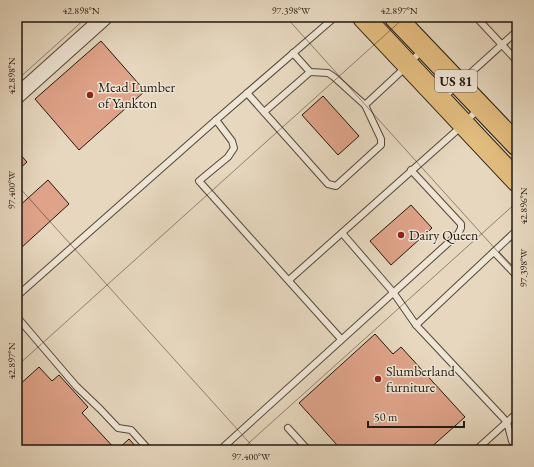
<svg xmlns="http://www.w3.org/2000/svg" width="534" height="467" viewBox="0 0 534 467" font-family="'EB Garamond',serif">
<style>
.building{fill:#dfa389;stroke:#21190f}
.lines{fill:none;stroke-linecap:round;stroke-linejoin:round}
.service-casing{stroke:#52483b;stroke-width:8}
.tertiary-casing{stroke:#52483b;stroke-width:17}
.trunk-casing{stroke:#21190f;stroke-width:23}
.service{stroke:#efe5d5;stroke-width:6}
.tertiary{stroke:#efe5d5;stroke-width:15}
.trunk{stroke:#e3bc7f;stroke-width:21}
.ticks{fill:none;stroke:#21190f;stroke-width:1;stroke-opacity:0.45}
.poi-dot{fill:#8f2418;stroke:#efe5d5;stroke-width:1.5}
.labels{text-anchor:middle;stroke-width:3;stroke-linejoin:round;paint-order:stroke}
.shield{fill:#efe5d5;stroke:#5f564a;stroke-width:1}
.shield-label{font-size:13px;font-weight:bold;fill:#21190f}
.poi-label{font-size:14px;fill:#21190f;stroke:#efe5d5;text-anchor:start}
.neatline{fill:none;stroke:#21190f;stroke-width:1.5}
.ticks-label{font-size:10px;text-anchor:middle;fill:#21190f}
</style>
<rect width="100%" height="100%" fill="#e6d7be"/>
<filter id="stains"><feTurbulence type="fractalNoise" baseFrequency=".005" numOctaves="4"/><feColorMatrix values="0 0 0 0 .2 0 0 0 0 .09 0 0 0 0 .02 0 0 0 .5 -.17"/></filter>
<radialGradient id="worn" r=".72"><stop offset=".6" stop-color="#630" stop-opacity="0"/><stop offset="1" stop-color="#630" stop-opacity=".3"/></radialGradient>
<!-- building -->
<g class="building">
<polygon points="101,41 145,91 79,150 35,99"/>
<polygon points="323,96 359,136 338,155 302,115"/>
<polygon points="17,151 27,162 17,171"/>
<polygon points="48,180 69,204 21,248 17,243 17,208"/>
<polygon points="411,205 432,228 391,265 370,241"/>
<polygon points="375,334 393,354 401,347 465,417 428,450 331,450 337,445 299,403"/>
<polygon points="39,367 52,381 59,375 88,407 82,413 116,450 17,450 17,387"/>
<polygon points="129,439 139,450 117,450"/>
</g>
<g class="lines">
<defs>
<g id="service">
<polyline points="335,17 216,120 232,141 234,148 228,157 199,181 341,339"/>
<polyline points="476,17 517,61"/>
<polyline points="310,72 328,73 334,77 365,105"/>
<polyline points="247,93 328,184 336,186 381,145 381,139 365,105 408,65 422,50"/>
<polyline points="444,97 517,31"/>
<polyline points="264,112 310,72 293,53"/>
<polyline points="342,233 393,292 416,325 507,422 512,441 517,447"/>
<polyline points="494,252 517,276"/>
<polyline points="289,280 464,124 478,109"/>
<polyline points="17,296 216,120"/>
<polyline points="17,317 76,386 100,409 118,428 131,430 149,450"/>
<polyline points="416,325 517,230"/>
<polyline points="288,428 308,450"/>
<polyline points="220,450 458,234 461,228 461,224 411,170"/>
<polyline points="476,450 517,413"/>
</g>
<polyline id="tertiary" points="17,96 105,17"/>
<g id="trunk">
<polyline points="363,17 517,181"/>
<polyline points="395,17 517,145"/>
</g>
</defs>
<!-- service casing -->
<use href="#service" class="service-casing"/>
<!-- tertiary casing -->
<use href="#tertiary" class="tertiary-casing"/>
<!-- trunk casing -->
<use href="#trunk" class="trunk-casing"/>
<!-- service -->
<use href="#service" class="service"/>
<!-- tertiary -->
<use href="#tertiary" class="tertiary"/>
<!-- trunk -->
<use href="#trunk" class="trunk"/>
</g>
<!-- ticks -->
<path class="ticks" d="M286,17L517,273M17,80L87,17M17,185L256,450M17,366L405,17M241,450L517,202"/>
<!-- markers -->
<g class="poi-dot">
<circle cx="90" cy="95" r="4"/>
<circle cx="401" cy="235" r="4"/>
<circle cx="378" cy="379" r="4"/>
</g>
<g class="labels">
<!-- shield labels -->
<rect class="shield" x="435" y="70" width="42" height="22" rx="3"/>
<g class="shield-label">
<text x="456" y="86">US 81</text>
</g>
<!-- poi labels -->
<g class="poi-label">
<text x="98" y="92">Mead Lumber<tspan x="98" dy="16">of Yankton</tspan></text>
<text x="409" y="240">Dairy Queen</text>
<text x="386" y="376">Slumberland<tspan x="386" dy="16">furniture</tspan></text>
</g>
</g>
<!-- margin -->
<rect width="534" height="467" fill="none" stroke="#e6d7be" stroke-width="44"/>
<!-- scale -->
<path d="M368 421v6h96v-6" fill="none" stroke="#21190f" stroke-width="2"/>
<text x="374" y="421" font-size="12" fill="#21190f" stroke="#efe5d5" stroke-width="3" paint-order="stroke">50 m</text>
<rect x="22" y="22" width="490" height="423" class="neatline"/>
<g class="ticks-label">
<text x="81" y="14">42.898°N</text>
<text x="291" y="14">97.398°W</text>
<text x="399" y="14">42.897°N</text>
<text transform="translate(11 76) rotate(-90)" y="4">42.898°N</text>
<text transform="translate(11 190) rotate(-90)" y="4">97.400°W</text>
<text transform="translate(523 206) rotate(-90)" y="4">42.896°N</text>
<text transform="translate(523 268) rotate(-90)" y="4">97.398°W</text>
<text transform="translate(11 361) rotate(-90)" y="4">42.897°N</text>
<text x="251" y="460">97.400°W</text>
</g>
<rect width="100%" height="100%" filter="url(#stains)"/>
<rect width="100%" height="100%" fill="url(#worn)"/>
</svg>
